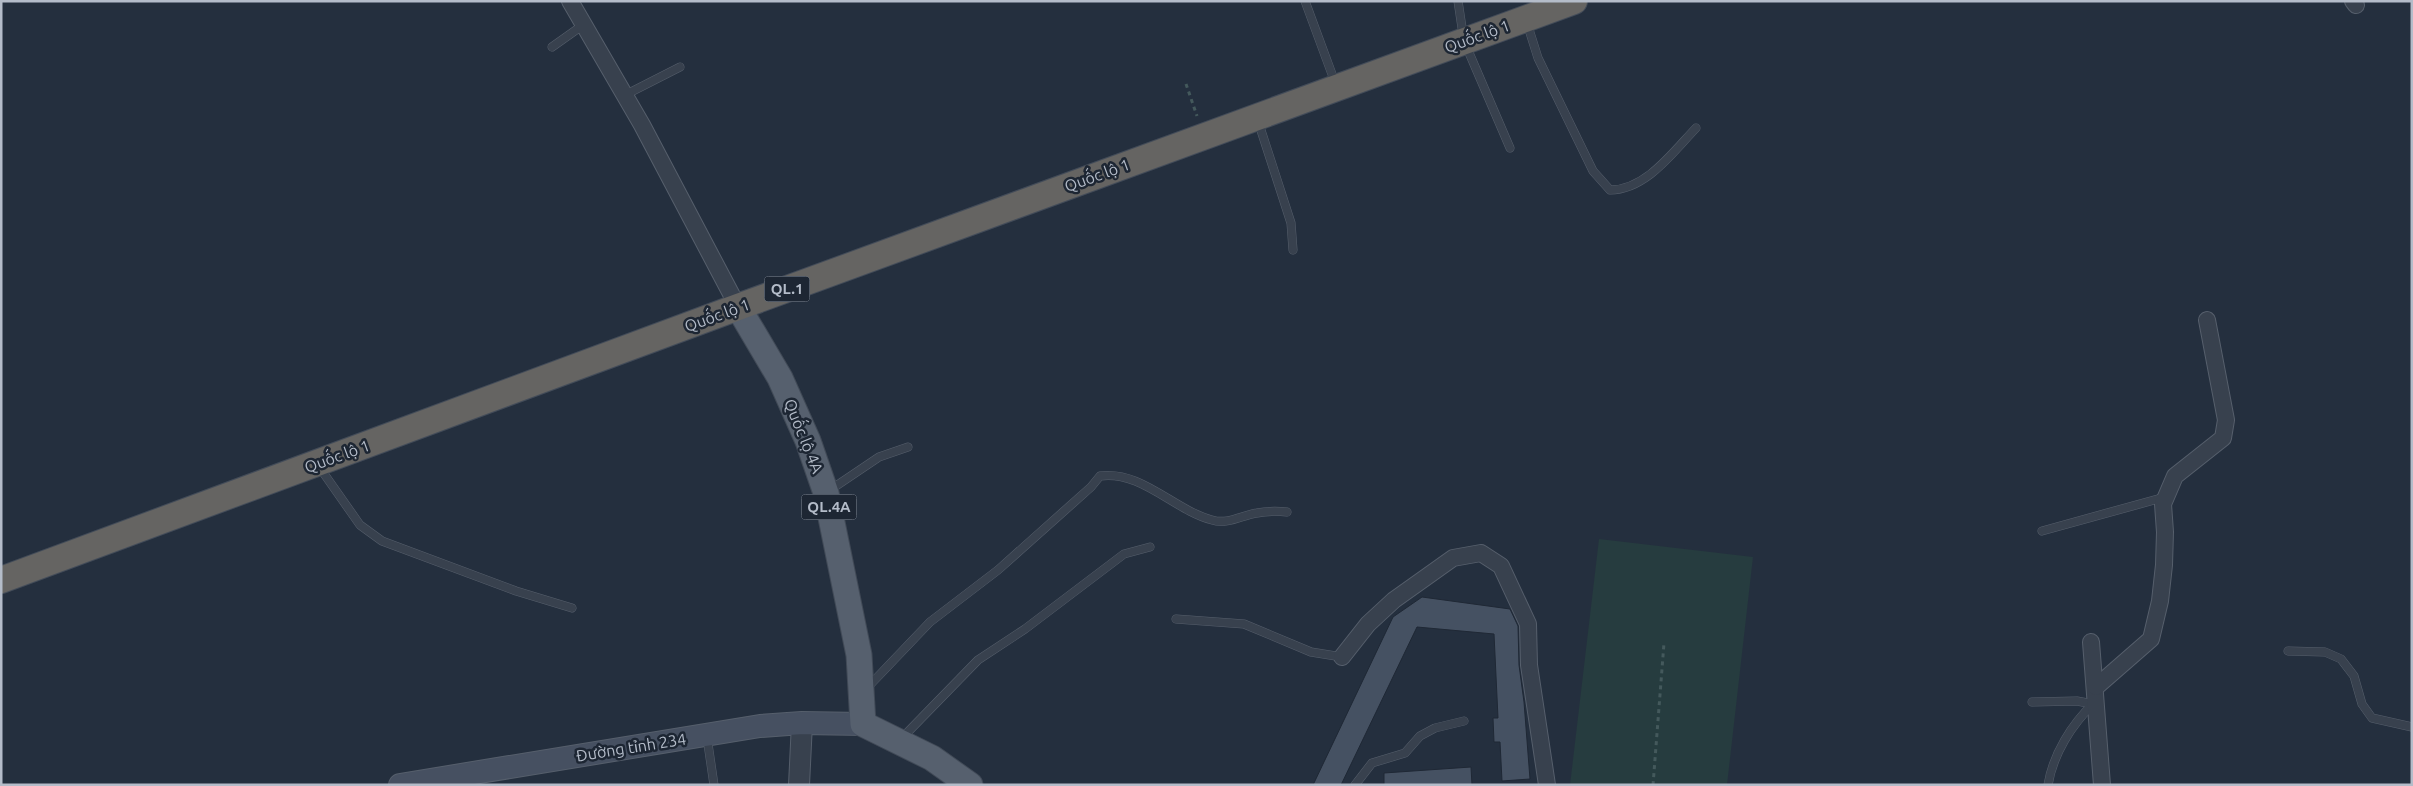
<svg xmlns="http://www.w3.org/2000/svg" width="2413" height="786" viewBox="0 0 2413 786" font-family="Ubuntu,sans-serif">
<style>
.green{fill:#263c3f}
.building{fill:#455162;stroke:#1f2835}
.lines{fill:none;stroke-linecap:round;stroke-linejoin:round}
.service-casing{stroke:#565f6c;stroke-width:9}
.minor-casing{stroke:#565f6c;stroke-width:18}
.tertiary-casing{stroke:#565f6c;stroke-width:22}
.secondary-casing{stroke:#565f6c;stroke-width:24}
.primary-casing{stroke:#414a57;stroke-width:27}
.trunk-casing{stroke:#434c59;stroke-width:28}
.path{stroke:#44595c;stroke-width:3;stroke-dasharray:4 4;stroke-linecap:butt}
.service{stroke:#38414e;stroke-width:8}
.minor{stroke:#38414e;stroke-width:16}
.tertiary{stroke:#38414e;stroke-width:20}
.secondary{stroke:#465061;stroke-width:22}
.primary{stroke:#56606e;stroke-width:25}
.trunk{stroke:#656462;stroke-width:26}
.labels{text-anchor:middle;stroke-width:5;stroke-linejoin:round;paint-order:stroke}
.shield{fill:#1d2633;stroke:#878f9c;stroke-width:1}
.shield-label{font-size:15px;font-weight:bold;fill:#b4bcc9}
.street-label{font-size:16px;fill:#b4bcc9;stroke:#1d2633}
</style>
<rect width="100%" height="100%" fill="#242f3e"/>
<!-- green -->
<polygon class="green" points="1599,539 1753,557 1727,785 1570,785"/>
<!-- building -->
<g class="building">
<polygon points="1422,597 1510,609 1518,626 1519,665 1524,702 1530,779 1502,781 1500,742 1494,742 1493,718 1498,718 1494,634 1417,627 1341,785 1313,785 1393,617"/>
<polygon points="1471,767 1472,785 1384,785 1384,773"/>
</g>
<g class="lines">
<defs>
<g id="service">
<polyline points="1305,1 1336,85"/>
<polyline points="1458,1 1464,41 1510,148"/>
<path d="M1527,23L1538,58L1593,171L1610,190C1646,190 1673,152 1696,128"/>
<polyline points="552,47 583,25"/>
<polyline points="625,95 680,67"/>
<polyline points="1258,121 1291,223 1293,250"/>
<polyline points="320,468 360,525 382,541 516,591 572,608"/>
<polyline points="830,490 879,457 908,447"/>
<polyline points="2042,531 2165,497"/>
<polyline points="1176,619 1244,624 1311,652 1342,657"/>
<polyline points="2288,651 2325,652 2341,659 2354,676 2362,704 2372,718 2412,727"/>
<path d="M867,688L930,622L998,570L1091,487L1100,476C1141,470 1174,510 1212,520C1228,525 1242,515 1257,513C1267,511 1277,511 1287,512"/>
<polyline points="2032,702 2077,701 2093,704"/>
<polyline points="707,737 714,785"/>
<polyline points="902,738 978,660 1025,629 1124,554 1150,547"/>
<polyline points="1355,785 1372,763 1405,753 1420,736 1435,728 1464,721"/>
<path d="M2048,785C2053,754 2072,724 2094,703"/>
</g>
<g id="minor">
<polyline points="570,1 642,125 738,307"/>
<polyline points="2353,1 2356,5"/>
<polyline points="2091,642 2102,785"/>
<polyline points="1342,657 1368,624 1394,600 1453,558 1481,553 1501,566 1528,624 1529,665 1547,785"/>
<polyline points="2096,687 2151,639 2160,601 2164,565 2165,532 2163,504 2175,476 2223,438 2226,420 2207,320"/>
</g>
<polyline id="tertiary" points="799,785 802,723"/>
<polyline id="secondary" points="400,785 760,726 802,723 863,724"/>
<polyline id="primary" points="738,307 780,378 808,441 826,493 859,655 863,724 932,758 970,785"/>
<polyline id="trunk" points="1,580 738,307 1574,1"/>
</defs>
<!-- service casing -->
<use href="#service" class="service-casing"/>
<!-- minor casing -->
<use href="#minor" class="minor-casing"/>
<!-- tertiary casing -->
<use href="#tertiary" class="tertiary-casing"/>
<!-- secondary casing -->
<use href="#secondary" class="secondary-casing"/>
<!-- primary casing -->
<use href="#primary" class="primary-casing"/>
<!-- trunk casing -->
<use href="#trunk" class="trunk-casing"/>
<!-- path -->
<g class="path">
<polyline points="1186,84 1197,116"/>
<polyline points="1653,785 1664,643"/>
</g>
<!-- service -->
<use href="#service" class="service"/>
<!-- minor -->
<use href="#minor" class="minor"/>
<!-- tertiary -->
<use href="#tertiary" class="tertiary"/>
<!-- secondary -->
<use href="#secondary" class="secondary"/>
<!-- primary -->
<use href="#primary" class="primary"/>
<!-- trunk -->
<use href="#trunk" class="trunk"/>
</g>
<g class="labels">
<!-- shield labels -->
<g class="shield">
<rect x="764.5" y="276.5" width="45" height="25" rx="4"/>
<rect x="801.5" y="494.5" width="55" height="25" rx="4"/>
</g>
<g class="shield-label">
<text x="787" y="294">QL.1</text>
<text x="829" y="512">QL.4A</text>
</g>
<!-- street labels -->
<g class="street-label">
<text transform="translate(1477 36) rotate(-20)" y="6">Quốc lộ 1</text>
<text transform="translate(1097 175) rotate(-20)" y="6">Quốc lộ 1</text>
<text transform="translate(717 315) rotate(-20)" y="6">Quốc lộ 1</text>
<text transform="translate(804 436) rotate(68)" y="6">Quốc lộ 4A</text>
<text transform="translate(337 456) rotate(-20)" y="6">Quốc lộ 1</text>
<text transform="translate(631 747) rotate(-9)" y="6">Đường tỉnh 234</text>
</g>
</g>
<!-- border -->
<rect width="2413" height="786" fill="none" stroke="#b4bcc9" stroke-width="5"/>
</svg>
